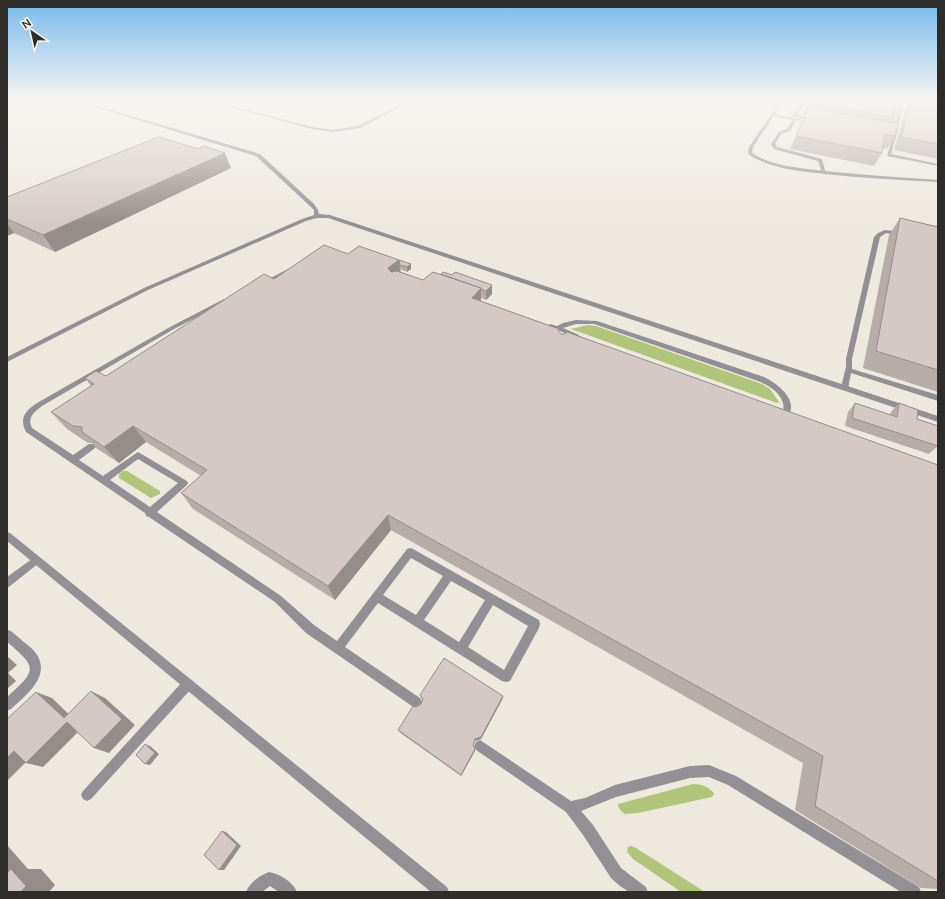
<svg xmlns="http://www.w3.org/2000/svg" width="945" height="899" viewBox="0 0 945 899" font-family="Mulish,sans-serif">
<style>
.green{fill:#b0c579}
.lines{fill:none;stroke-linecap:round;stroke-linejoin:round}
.lane{fill:#929094;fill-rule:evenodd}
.street{fill:#929094;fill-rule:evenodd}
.wall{fill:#b6ada9}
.shaded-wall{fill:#948d89}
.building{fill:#d4c9c4;stroke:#948d89}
</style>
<rect width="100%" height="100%" fill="#ede9df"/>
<!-- green -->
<g class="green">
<polygon points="588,325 596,326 762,384 770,389 779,402 777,403 571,329"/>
<polygon points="123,471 127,471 160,491 160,494 151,498 119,478 119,474"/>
<path d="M693,784C701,784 710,787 714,794L712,797L638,813L625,814L621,811L618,806V804Z"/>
<polygon points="631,846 636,848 705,892 681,892 633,859 627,852 628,847"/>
</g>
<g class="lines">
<!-- lane -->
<g class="lane">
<polygon points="216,100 221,100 214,103 212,102"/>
<polygon points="781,100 785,100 780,106 778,106"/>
<polygon points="802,100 806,100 797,115 815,119 815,121 790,116 794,115"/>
<polygon points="894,100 898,100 890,133 888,134 886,133"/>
<polygon points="773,114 802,120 800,121 796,120 790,131 781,134 775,144 777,147 822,159 826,174 822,173 818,161 774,149 771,144 779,132 787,129 793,120 773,116"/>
<polygon points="896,126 899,127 891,154 938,164 938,166 887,156"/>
<polygon points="885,230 895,231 904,234 901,236 886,233 880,237 852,359 852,369 938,395 938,401 851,373 848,389 842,389 841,387 846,367 846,359 874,237 878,233"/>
<polygon points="288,269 291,271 290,272 266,284 262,284 261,283"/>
<path d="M224,299L226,300V302L174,329L42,406C34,412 27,418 32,428L73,455L89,444H95L96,446L95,448L79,460L103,476L138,452L187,481L188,483L187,485L157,512L281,596L314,625L337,641L407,549L410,548L413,549L539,620L540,624L539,628L510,681L506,682L502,681L378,603L345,647L420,698L422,702L420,706L416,708L412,706L306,633L275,602L149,517L146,516L145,513L26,432C19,418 25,411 37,403L170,327ZM138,459L178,483L150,507L110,480ZM411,558L443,576L416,615L383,595ZM451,581L485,600L459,642L424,620ZM493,605L528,626L504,670L468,647Z"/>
<path d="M576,320L597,321L764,377C776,383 796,397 790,413H784C783,410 784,407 783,403C780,392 768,385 758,381L594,324H576L563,328L579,335V337L577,338L547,326L550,324L557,326L563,323Z"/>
<polygon points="36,556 39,557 41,560 39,563 10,586 7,588 7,577"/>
<path d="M7,630L11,631C18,638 28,644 35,652C53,675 26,695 11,709L7,711V697C37,670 38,668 7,642Z"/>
<polygon points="188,679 192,680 193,684 192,688 91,799 87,801 83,799 81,795 83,791 184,680"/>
<polygon points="480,740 571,801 585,798 615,785 690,766 709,765 736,776 919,887 921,892 901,892 728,785 709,777 690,778 616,797 581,811 593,825 621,868 646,887 648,892 629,892 620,886 611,878 583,835 566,812 476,750 474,746 476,742"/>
<path d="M269,872C280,874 293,882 297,892H279L270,886L262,892H246C250,882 259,876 269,872Z"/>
</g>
<!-- street -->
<g class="street">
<polygon points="72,100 77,100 260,154 314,204 318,210 319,214 330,215 938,416 938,422 328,218 317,218 306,221 148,290 7,362 7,357 144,288 302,219 314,215 314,210 310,206 256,156"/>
<polygon points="203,100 208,100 312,127 333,130 358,126 410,100 414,100 360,128 333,132 312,129"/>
<path d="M745,100H753L781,105L753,147L752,153C773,167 801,168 825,171C863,175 900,177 938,180V182C900,180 862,178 825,174C799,171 770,169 748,154L749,147L777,106Z"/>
<polygon points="7,532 10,533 447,887 449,892 431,892 7,541"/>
</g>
</g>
<!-- wall -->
<g class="wall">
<polygon points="899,100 905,100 895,136 887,149 883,148 882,153 874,166 790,149 806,115 802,114 808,102 892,117 889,122 894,122"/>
<polygon points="908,100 938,100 938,159 894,150"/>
<polygon points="231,168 55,252 14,233 7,236 7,197"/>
<polygon points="900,218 938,227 938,392 863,368 889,235"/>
<polygon points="348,254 399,260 411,269 407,272 400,269 401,272 423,280 441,274 452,275 492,285 492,294 486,300 481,298 481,301 559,329 559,332 561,334 938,465 938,889 921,888 795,810 803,763 391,530 335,600 193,509 181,493 201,476 146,442 119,463 96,448 92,443 88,443 67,429 51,412 91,386 85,378 106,376 274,279"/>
<polygon points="855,403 890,415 891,412 899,403 917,419 938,446 929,454 845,426 848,412"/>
<polygon points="420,695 503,696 503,698 481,739 475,741 473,746 475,749 475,751 461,776 399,732 398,730 416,707 421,704 422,700"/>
</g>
<!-- shaded-wall -->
<g class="shaded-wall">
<polygon points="225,153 231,168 55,252 43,235"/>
<polygon points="7,223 14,233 7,236"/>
<polygon points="399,260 401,277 391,285 388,268"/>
<polygon points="411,264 411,269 407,272 407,267"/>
<polygon points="492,285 492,294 486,300 486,291"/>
<polygon points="481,288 481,306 472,298"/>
<polygon points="133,426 146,442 119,463 104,447"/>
<polygon points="388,515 391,530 335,600 328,586"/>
<polygon points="7,656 17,665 8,673 16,681 7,689"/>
<polygon points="91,691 105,698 135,725 109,753 94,748"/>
<polygon points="36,692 52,698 79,724 64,718"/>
<polygon points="503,696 503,698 481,739 475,741 473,747 475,739"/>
<polygon points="67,722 82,728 43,767 26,763"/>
<polygon points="145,744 150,746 159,754 150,765 145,764"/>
<polygon points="475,749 475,751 461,776 461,775"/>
<polygon points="14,751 32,756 7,781 7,758"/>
<polygon points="222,831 226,832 241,846 224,870 219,870"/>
<polygon points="7,845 28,869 41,869 55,885 49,892 21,892 7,876"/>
</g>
<!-- building -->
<g class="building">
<polygon points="809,100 896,100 892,117 808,102"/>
<polygon points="903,100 905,100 895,136 885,134 882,153 796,136 809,108 895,123 898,122"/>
<polygon points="912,100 938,100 938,144 901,137"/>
<polygon points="159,137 198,149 204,146 225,153 43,235 7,219 7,197"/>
<polygon points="900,218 938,227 938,370 876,351"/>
<polygon points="324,245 348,254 359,246 399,260 388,268 391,272 397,271 423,280 433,272 481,288 472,298 559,329 558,331 561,334 565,334 567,332 938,465 938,881 815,806 823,756 388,515 328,586 181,493 207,470 133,426 104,447 82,432 82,427 73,426 51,412 94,384 85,378 96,371 106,376 264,274 274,279"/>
<polygon points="399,260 411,264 407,267 400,265"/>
<polygon points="443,272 452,275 455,272 492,285 486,291 481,289 481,288 441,274"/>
<polygon points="855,403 897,417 899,403 918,410 917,419 938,426 938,446 852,418"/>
<polygon points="444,658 503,696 481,737 475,739 473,745 475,749 461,775 398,730 413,706 416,707 421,704 423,699 420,695"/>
<polygon points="91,691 122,719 94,748 67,722 26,763 14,751 7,758 7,719 36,692 64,718"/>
<polygon points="145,744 155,753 145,764 136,755"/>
<polygon points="222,831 237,845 219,870 204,855"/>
<polygon points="11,869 26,886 21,892 7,892 7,873"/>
</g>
<!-- sky -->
<linearGradient id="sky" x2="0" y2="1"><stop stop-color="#75baec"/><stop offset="0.44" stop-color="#f7f5f1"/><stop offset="1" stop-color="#f7f5f1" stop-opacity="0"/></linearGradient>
<rect width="945" height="226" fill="url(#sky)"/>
<!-- border -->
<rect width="945" height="899" fill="none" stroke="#2e2d29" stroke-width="16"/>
<!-- north arrow -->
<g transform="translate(32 32) rotate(326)" stroke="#faf7ec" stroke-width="3" paint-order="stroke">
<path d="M0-3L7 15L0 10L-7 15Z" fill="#2e2d29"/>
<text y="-6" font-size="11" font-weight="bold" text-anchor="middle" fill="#2e2d29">N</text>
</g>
</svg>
